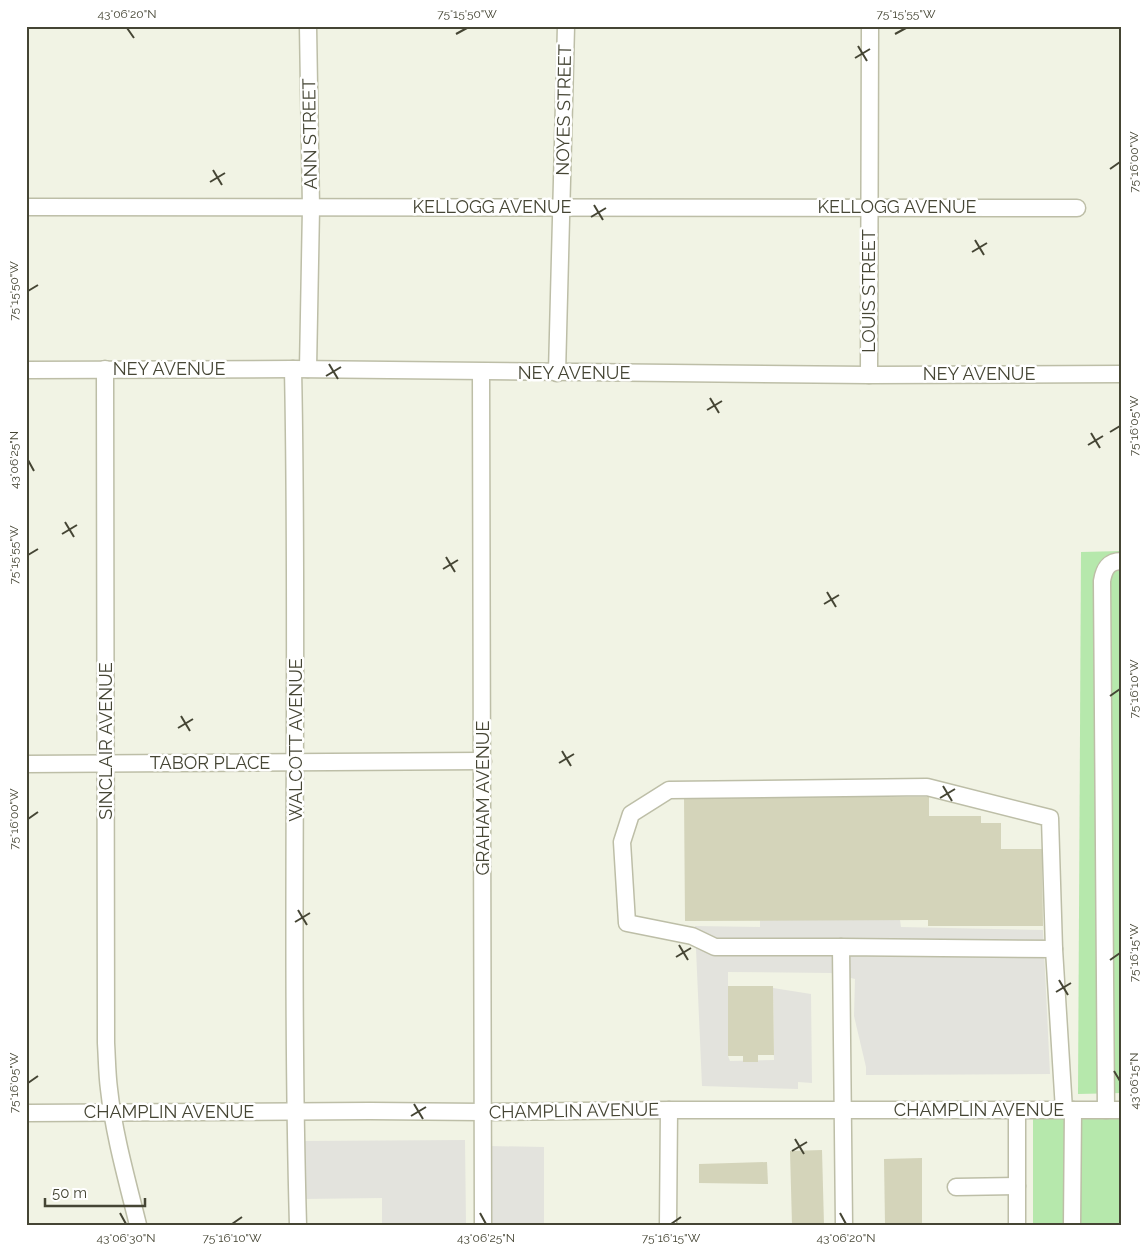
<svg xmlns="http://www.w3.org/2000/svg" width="1148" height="1251" viewBox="0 0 1148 1251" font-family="Raleway,sans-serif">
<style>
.green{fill:#b6e8ac}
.parking{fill:#e3e3dd}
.building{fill:#d4d4ba}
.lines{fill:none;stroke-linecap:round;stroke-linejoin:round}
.minor-casing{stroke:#bdbea7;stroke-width:19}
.minor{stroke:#fff;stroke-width:16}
.ticks{fill:none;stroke:#454534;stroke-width:2}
.labels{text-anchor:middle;stroke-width:5;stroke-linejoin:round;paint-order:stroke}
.street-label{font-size:18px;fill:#454534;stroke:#fff}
.neatline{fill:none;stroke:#454534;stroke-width:2}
.ticks-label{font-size:12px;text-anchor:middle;fill:#454534}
</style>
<rect width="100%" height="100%" fill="#f1f3e4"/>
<!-- green -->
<g class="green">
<polygon points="1122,551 1122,1093 1078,1094 1081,552"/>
<rect x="1033" y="1117" width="89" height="108"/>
</g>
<!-- parking -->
<g class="parking">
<polygon points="760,920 900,920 901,927 1043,930 1050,1074 866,1075 866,1067 854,1016 855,979 831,973 728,972 728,1056 730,1061 774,1060 773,988 811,994 812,1083 798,1082 798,1089 702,1086 695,926 760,927"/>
<polygon points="465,1140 466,1225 382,1225 382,1198 303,1199 302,1141"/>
<polygon points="489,1146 544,1147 544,1225 489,1225"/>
</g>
<!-- building -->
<g class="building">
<polygon points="684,797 929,797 929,816 981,816 981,823 1001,823 1001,849 1042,849 1043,926 928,926 928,920 685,921"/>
<polygon points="728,986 773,986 774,1055 758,1055 758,1062 743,1062 743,1056 728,1056"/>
<polygon points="822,1150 824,1225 792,1225 790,1151"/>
<polygon points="922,1158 922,1225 885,1225 884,1159"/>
<polygon points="767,1162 768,1184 699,1183 699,1164"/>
</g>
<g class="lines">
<defs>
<g id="minor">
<polyline points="308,26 311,208 308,369"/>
<polyline points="26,207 1077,208"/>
<path d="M105,369L106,1043C107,1059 107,1074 109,1089C114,1135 127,1180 138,1225"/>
<path d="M293,369C299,654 290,940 298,1225"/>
<polyline points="26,370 293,369 869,375 1122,374"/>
<polyline points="481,372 483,1225"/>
<polyline points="557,373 566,26"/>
<polyline points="869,375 870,26"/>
<polyline points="26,764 483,761"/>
<polyline points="841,947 715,947 692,936 627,923 622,842 631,814 669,790 927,787 1050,818 1054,949"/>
<polyline points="1017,1110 1017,1225"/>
<path d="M1106,1110L1102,581C1104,569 1108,561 1122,561"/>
<polyline points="26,1113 370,1111 483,1112 669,1110 1122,1110"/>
<polyline points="956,1187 1017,1186"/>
<polyline points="668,1225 669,1110"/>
<polyline points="844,1225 841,947 1054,949 1064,1110"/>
<polyline points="1072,1225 1073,1110"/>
</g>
</defs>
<!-- minor casing -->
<use href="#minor" class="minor-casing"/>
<!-- minor -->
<use href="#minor" class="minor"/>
</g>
<!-- ticks -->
<path class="ticks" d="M127,28L134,38M456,34L467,28M895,34L906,28M858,46L867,61M855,58L870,49M1110,169L1120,162M213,170L222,185M210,182L225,173M594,205L603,220M591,217L606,208M975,240L984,255M972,252L987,243M28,291L38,285M329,364L338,379M326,376L341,367M710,398L719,413M707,410L722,401M1110,432L1120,426M1091,433L1100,448M1088,445L1103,436M28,460L34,471M65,522L74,537M62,534L77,525M28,555L38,549M446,557L455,572M443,569L458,560M827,592L836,607M824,604L839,595M1110,696L1120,689M181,716L190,731M178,728L193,719M562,751L571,766M559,763L574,754M943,786L952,801M940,798L955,789M28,819L38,812M298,910L307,925M295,922L310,913M679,945L688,960M676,957L691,948M1110,960L1120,953M1059,980L1068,995M1056,992L1071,983M1114,1071L1120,1081M28,1083L38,1076M414,1104L423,1119M411,1116L426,1107M795,1139L804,1154M792,1151L807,1142M120,1213L126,1224M480,1213L486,1224M840,1213L846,1224M232,1224L242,1217M671,1224L681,1217"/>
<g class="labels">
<!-- street labels -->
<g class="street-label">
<text transform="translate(564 110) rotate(-89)" y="6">NOYES STREET</text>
<text transform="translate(310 134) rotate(-91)" y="6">ANN STREET</text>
<text x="492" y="213">KELLOGG AVENUE</text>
<text x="897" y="213">KELLOGG AVENUE</text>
<text transform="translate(869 291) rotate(-90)" y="6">LOUIS STREET</text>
<text x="169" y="375">NEY AVENUE</text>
<text x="574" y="379">NEY AVENUE</text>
<text x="979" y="380">NEY AVENUE</text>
<text transform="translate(296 740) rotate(-90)" y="6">WALCOTT AVENUE</text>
<text transform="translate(106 741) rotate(-90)" y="6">SINCLAIR AVENUE</text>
<text x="210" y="769">TABOR PLACE</text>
<text transform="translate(483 798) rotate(-90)" y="6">GRAHAM AVENUE</text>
<text x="979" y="1116">CHAMPLIN AVENUE</text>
<text transform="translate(574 1111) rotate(-1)" y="6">CHAMPLIN AVENUE</text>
<text x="169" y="1118">CHAMPLIN AVENUE</text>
</g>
</g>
<!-- border -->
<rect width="1148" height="1251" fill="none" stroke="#ffffff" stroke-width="55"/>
<!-- scale -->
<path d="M45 1198v8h100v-8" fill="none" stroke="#454534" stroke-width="2.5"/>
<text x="52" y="1198" font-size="15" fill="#454534" stroke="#ffffff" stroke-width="4" paint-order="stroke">50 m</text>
<rect x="28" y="28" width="1092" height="1196" class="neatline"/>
<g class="ticks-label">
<text x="127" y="18">43°06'20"N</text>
<text x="467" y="18">75°15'50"W</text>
<text x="906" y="18">75°15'55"W</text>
<text transform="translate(1134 162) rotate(-90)" y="4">75°16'00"W</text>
<text transform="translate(14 291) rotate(-90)" y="4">75°15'50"W</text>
<text transform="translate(1134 426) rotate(-90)" y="4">75°16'05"W</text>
<text transform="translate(14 460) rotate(-90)" y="4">43°06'25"N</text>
<text transform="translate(14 555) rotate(-90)" y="4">75°15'55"W</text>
<text transform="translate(1134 689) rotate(-90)" y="4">75°16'10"W</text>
<text transform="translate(14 819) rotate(-90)" y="4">75°16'00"W</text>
<text transform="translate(1134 953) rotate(-90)" y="4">75°16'15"W</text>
<text transform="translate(1134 1081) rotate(-90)" y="4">43°06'15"N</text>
<text transform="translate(14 1083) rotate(-90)" y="4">75°16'05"W</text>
<text x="126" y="1242">43°06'30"N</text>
<text x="232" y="1242">75°16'10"W</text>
<text x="486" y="1242">43°06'25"N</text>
<text x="671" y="1242">75°16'15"W</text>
<text x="846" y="1242">43°06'20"N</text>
</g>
</svg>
